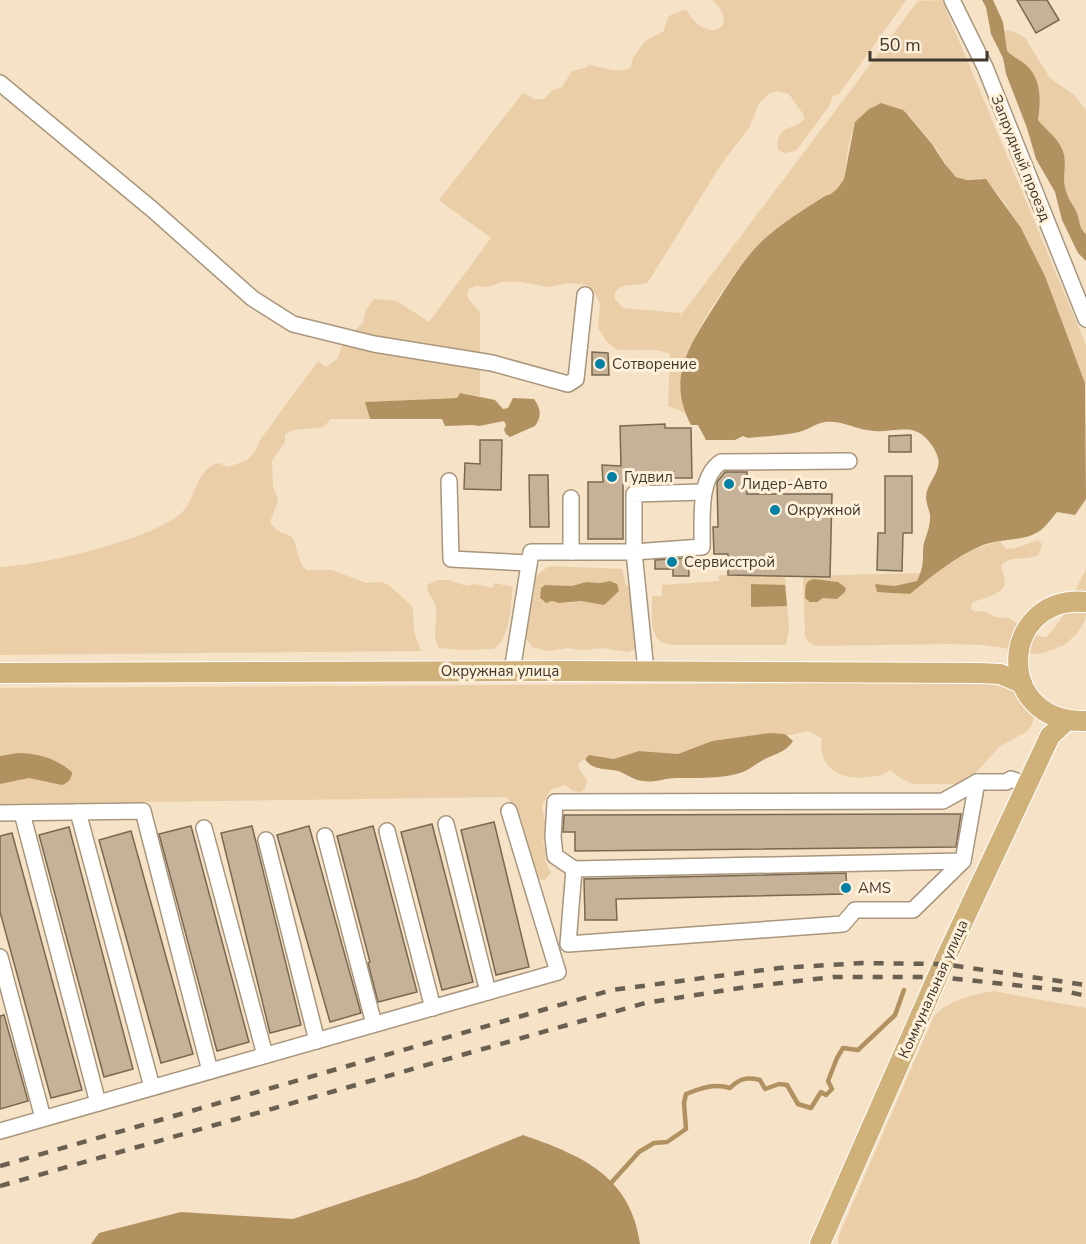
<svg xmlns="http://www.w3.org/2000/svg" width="1086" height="1244" viewBox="0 0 1086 1244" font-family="'Nunito Sans',sans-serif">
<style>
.green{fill:#e9cea7;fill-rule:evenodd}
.water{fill:#b29161}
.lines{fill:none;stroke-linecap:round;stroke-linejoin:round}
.stream{stroke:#b29161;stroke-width:4.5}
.building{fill:#c5b298;stroke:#7a6951;stroke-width:1.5}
.minor-casing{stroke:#a8967d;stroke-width:18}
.major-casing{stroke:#fff;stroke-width:22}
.minor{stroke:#fff;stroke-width:15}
.major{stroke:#d0b179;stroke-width:20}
.rail{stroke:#6a6051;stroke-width:4.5;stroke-dasharray:10 10;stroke-linecap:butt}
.poi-dot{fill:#0081a5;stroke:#fff0da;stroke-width:2}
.labels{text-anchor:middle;stroke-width:6;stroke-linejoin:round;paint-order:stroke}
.street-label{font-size:15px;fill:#3f382d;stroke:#fff0da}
.poi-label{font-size:15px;fill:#3f382d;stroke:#fff0da;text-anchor:start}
</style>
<rect width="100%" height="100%" fill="#f5e2c7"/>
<!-- green -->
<g class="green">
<path d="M712,0H906L839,94L833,96L829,106L796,151L784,153L778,150C774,126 794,130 805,119L803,114L789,94L777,91L770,93L759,103L749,128L722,163L648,282C636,288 624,281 615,292V299L623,308L681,313L679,318L918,1L942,0L1086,345V385L1045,276L1023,232L1003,200L992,187L981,178C954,184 950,171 938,151C934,145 912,118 908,114C901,109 889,106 881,103C847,115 849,148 844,179C839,187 834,194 825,196C803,210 779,224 761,242C737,266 693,331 684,363C679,380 681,396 685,413L668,406L670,353L655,350H617L607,342L598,328L600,304L595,294L587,285L569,283L548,287L522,282H501L489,287L476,286L469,289L467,295L470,301L480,312V396L460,393L457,398L366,402L370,419H331L323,427L294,430L285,434V442L272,461L273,485L278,501L270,522C277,533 282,532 292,537C298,548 297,561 306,570H332L366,583L380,582L387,584L409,603L413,609L414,632L421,651L0,655V567C43,565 146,541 179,515C197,501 195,468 219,463L227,467L246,461L255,452L260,440L318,361L326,367L337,359L346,338L363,323L366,310L374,299L397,301L429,322L491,238L439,200L523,93L534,99H544L553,90L562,87L572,71L585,68L589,65C603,67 618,75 631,67L633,58L644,42L664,31C669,9 671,17 686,9C706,47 743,27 712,0Z"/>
<path d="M1008,30L1017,33L1025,38L1050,78L1074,95L1086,110V234C1079,228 1080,222 1077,213C1073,204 1067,198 1065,187C1062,174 1067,162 1062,149C1057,137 1046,130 1038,120C1042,102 1041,80 1026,66C1020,60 1012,59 1007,51C1004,46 1005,38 1004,32Z"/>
<path d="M1038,540L1042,544L1039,554C1027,563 1010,553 1001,566C1002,572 1005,577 1005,582C1005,595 981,598 972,603L971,609L975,612L985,611L995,617L1010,618L1027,632L1041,637H1046L1053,630L1061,619L1086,569V617L1083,624L1078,632L1066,644L1044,653L1035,654L1020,650L982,645L947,644L816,646L808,642L805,636L803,576L921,573L917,581L893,586L875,585L909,594C938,571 964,550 1000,541L1006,549L1016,548Z"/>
<path d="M549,566L622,569L626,585L632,589L637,646L635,649L628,652L603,648L583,650L568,648L547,651L532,647L526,638L530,597L537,575ZM610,581L604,605L581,601L566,603L553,601L543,602L540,598L545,585L572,586L586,582L600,583Z"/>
<path d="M719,575L785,576L789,629L786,645H673C646,642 653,617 652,596H662V585L719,581Z"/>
<path d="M437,580H448L467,586L474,584L493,588L494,583L513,587C510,606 511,637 494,649L463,650L439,648C431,634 438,623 436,608C435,599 427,595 427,585Z"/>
<path d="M992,682L1019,689L1035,712L1032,725L1026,732L1000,746L972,777L964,781L955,784H913L902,779L890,770C883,777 877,775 868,777C841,781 817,768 822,738L809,731L790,735L770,733L712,741L678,754L639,751L614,759L589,755L578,764V767L587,781L585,788L581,792L573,791L565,785L550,790L542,806L546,828L543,842L546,850L545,860L551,873L545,880H540L533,872L514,806L507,797L0,804V784L29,778L43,780L52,760L34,754L0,756V688Z"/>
<path d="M993,991L1086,1008V1244H839L838,1238L842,1228L934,1016C949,1000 972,995 993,991Z"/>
</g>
<!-- water -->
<g class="water">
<path d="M982,0H993L1003,22L1007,51C1013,57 1020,60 1026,65C1042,79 1041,102 1038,120C1046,130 1057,137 1062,149C1068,162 1062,175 1065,187C1067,198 1073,204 1077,213C1080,222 1079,228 1086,234V261L1078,253L1062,220L1055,192L1036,159L1027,128L1006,74L1003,58L991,34L986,7Z"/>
<path d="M881,103L903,110L907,114L932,144L945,164L956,177L967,180L986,179L1021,228L1045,276L1085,383L1086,499L1075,515L1057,512C1051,519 1045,528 1038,532C1024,541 999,539 983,545C955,557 933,575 910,594L877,592L875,584L894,586L917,581C923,568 923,564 923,551C923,539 931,530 930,515C929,509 926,503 926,497C926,484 942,471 938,458C935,447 926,435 915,431C907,427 885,432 874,431C857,430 842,420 825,422C816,423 808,430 799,432C782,436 765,436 748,438L743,436L735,440H706L698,425H691C665,376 692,342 717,302C730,281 744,259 761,242C780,224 803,210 825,196C834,194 839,187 844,179L855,122L869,109Z"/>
<path d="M460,393L495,400L503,409L508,408L513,398L534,399C541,409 542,416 535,426L510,437L506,434L504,430L506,425L504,421L479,426L473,425L445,426L442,419H370L365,402L457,398Z"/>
<path d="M814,579L838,582L846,588L845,592L837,599L823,598L817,602H810L805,598C806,589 803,581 814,579Z"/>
<polygon points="610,581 617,584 619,591 604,605 581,601 559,603 552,601 546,603 540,598 541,588 545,585 572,586 586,582 600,583"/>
<polygon points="751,584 785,585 787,606 751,607"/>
<path d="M770,733L785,734L793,741C787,751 776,754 767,758C758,762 752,768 743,772C723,779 700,778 679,778C667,777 656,783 643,781C633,780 627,774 618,771C606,768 592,771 585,759L589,755L614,759L639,751L678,754L712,741Z"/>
<path d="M18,753C38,753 57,759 72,772C72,779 68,783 62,785L29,778L0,784V756Z"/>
<path d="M523,1135C581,1155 631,1176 640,1244H91L99,1233L181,1212L293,1219L417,1178Z"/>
</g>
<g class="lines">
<!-- stream -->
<path class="stream" d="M611,1183L639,1152L654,1143L667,1142L686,1129L684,1103L686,1094C702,1088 715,1083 730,1088C740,1078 747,1077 760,1080L765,1089L779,1084L787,1085L798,1104L811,1108L821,1092L826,1095L832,1089L828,1081L837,1058L843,1048L858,1050L895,1015L904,990"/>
</g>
<!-- building -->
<g class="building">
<polygon points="1017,0 1047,0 1059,20 1036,33"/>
<polygon points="592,352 608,353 609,375 592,375"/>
<polygon points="665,424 665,428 691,428 692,478 674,478 674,472 654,472 654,476 623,477 623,539 588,539 588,482 603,482 602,465 621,466 620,426"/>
<polygon points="911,435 911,452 889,452 889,436"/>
<polygon points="480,440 502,440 501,490 464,489 465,463 480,464"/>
<polygon points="725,472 747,472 747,494 832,494 830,577 728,575 728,554 714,554 713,527 718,527 717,482"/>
<polygon points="529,475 548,475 549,527 530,527"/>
<polygon points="885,476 912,476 912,533 903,533 902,571 877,570 878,533 885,533"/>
<polygon points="688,558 689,576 673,576 673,569 655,569 655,560"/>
<polygon points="940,814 961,814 956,847 575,851 575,832 563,832 564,815 573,815"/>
<polygon points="494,822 529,967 496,975 461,830"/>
<polygon points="432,824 473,982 442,990 401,832"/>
<polygon points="191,826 249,1042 217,1051 159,834"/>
<polygon points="252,826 301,1025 270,1033 221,833"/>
<polygon points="309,826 361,1013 330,1022 277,835"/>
<polygon points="373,826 417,992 378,1002 368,963 370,962 337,836"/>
<polygon points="69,827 133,1069 104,1077 39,835"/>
<polygon points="131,831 193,1054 161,1063 99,840"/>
<polygon points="12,833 82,1090 51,1098 0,912 0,836"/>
<polygon points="846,873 847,894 616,899 617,920 585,920 584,879"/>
<polygon points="4,1015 28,1101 0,1109 0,1016"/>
</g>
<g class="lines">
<defs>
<g id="minor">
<polyline points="952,0 985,67 1086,319"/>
<polyline points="0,83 153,210 252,298 293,324 374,344 492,363 568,384 576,379 585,295"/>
<polyline points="449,481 451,559 529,563"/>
<polyline points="571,552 571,498"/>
<path d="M512,671L531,552H634L702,547C703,522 697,478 721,462L849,461"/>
<polyline points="646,671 634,552 634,494 703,492"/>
<polyline points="78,812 152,1087"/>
<polyline points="0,813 143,811 210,1071"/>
<polyline points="22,813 98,1103"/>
<polyline points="446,824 488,992"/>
<polyline points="204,828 265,1055"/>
<polyline points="387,831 433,1008"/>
<polyline points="325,836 374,1024"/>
<polyline points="266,840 317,1041"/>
<polyline points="963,861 913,910 855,910 843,924 568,944 574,869 555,856 553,837 555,802 943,801 977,782 1006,782 1011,779 1027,785"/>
<polyline points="574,869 963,861 977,782"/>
<polyline points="0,957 43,1118"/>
<polyline points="0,1131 558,972 509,811"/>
</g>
<g id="major">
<path d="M1086,602C999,594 992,724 1086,721"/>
<polyline points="0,673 568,671 979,673 1000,674 1022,683"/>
<polyline points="820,1244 943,964 1050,736 1066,721"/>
</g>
</defs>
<!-- minor casing -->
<use href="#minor" class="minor-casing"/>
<!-- major casing -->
<use href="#major" class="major-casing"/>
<!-- minor -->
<use href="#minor" class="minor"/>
<!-- major -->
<use href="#major" class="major"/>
<!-- rail -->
<g class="rail">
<polyline points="0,1166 612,990 779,968 863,963 943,964 1086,985"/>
<polyline points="0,1186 645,1003 746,987 833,977 939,977 1061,990 1086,996"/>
</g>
</g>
<!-- markers -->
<g class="poi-dot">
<circle cx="600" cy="364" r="6"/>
<circle cx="612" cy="477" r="6"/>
<circle cx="729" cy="484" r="6"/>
<circle cx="775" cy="510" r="6"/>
<circle cx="672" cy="562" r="6"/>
<circle cx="846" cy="888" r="6"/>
</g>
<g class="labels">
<!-- street labels -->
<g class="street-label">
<text transform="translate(1021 158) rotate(68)" y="5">Запрудный проезд</text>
<text x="500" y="676">Окружная улица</text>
<text transform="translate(933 989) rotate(-66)" y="5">Коммунальная улица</text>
</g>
<!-- poi labels -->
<g class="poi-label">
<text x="612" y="369">Сотворение</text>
<text x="624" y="482">Гудвил</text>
<text x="741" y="489">Лидер-Авто</text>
<text x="787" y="515">Окружной</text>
<text x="684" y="567">Сервисстрой</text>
<text x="858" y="893">AMS</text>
</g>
</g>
<!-- scale -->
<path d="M870 51v9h117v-9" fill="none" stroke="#3f382d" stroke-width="3"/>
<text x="879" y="51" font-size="18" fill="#3f382d" stroke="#fff0da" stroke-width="4.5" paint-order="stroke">50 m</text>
</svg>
